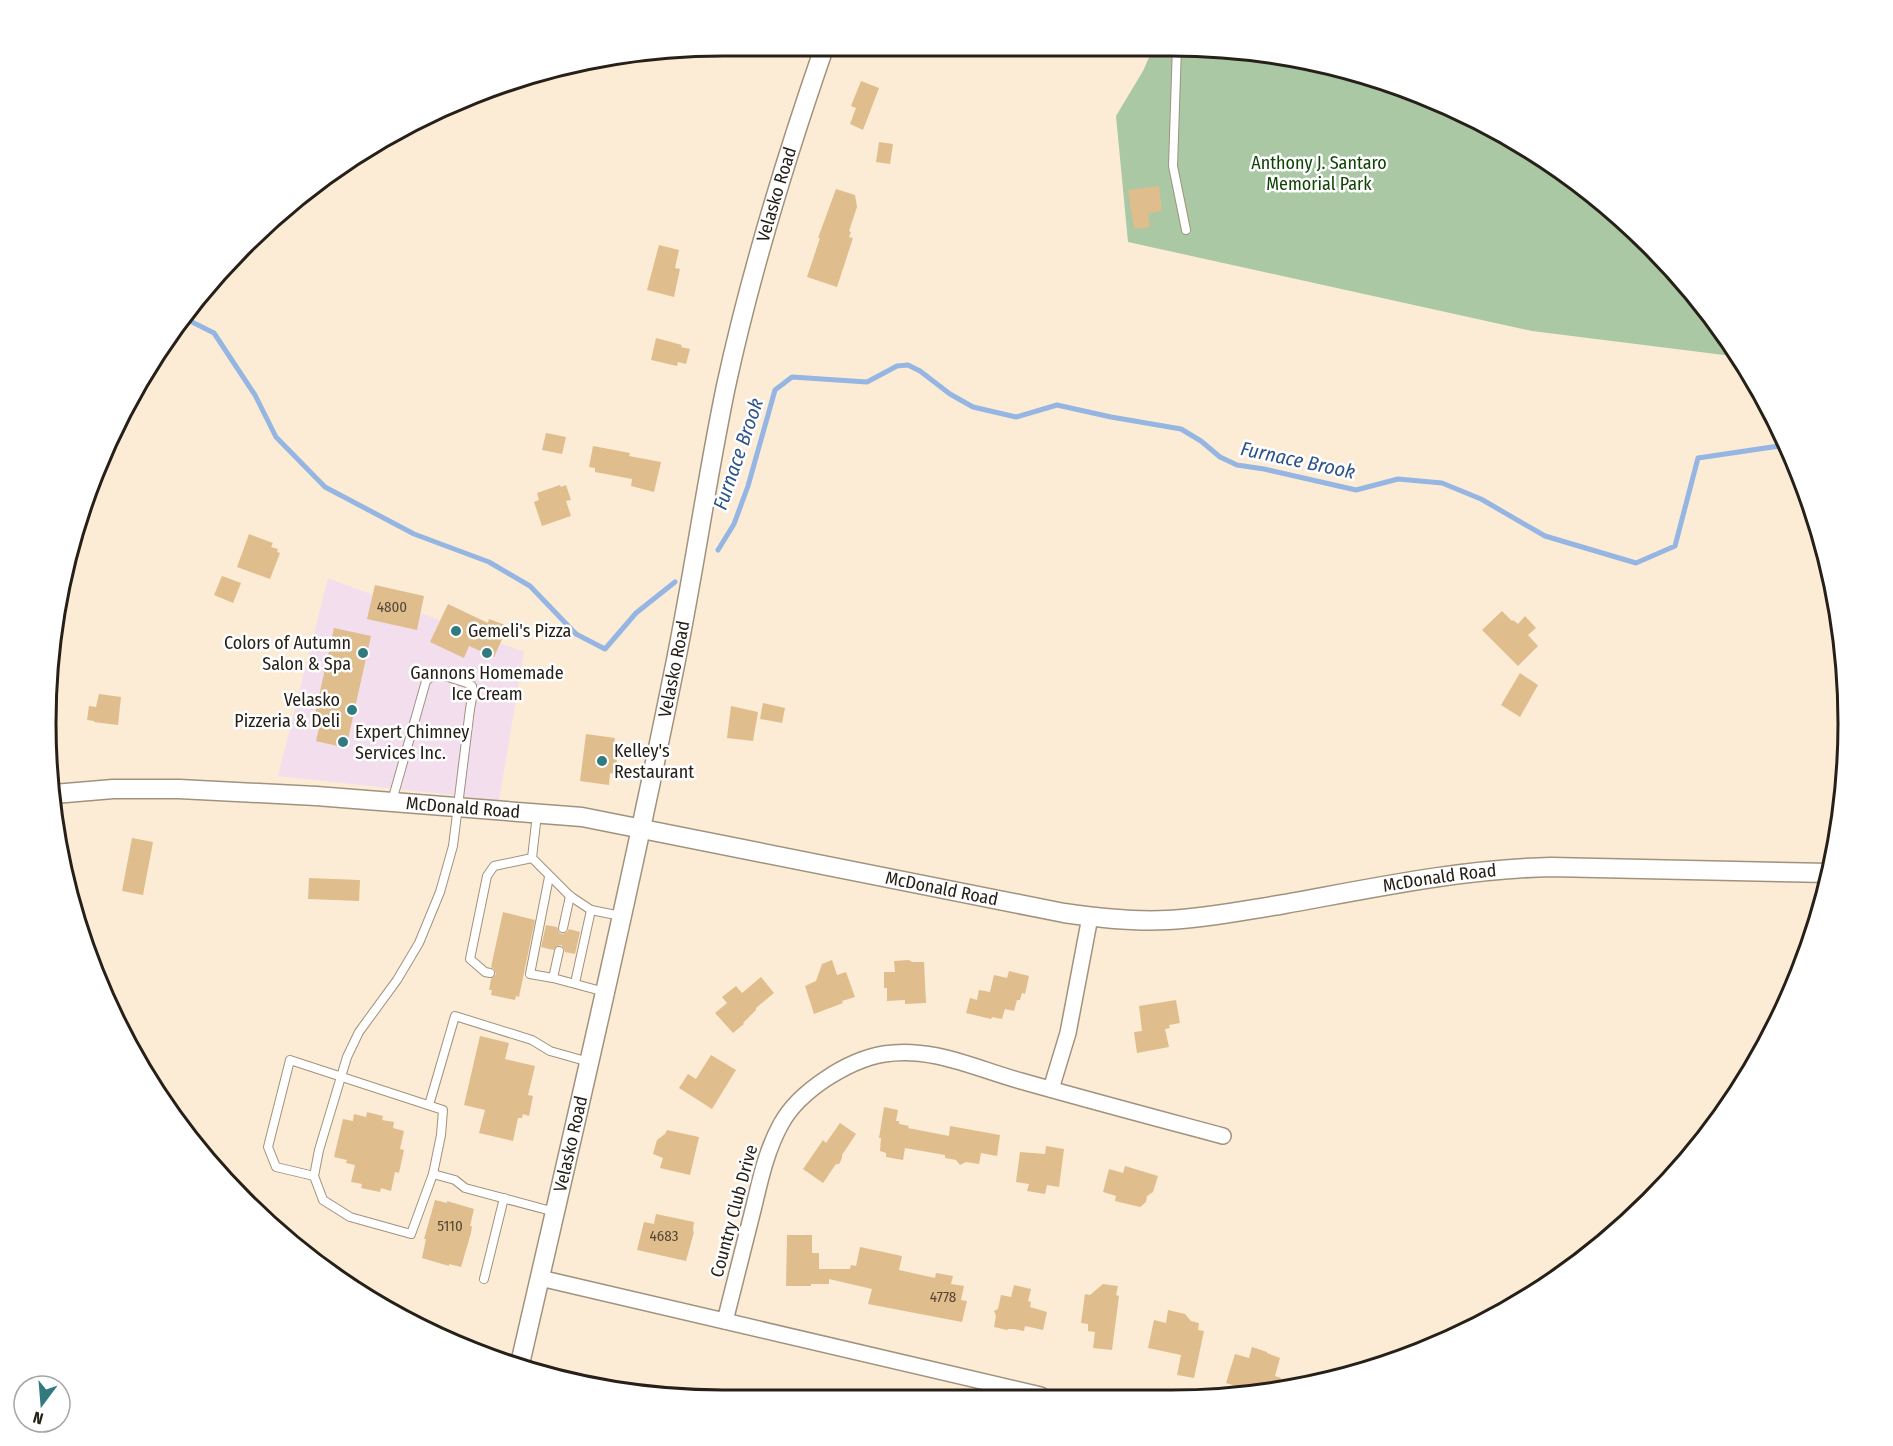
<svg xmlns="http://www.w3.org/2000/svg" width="1893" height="1446" viewBox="0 0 1893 1446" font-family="'Fira Sans Condensed',sans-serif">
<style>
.commercial{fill:#f2deed}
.green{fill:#a9c8a3}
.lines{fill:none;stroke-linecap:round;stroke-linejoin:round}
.stream{stroke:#95b5e3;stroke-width:5}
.building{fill:#e0bd8c}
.service-casing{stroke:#a1927e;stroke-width:10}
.minor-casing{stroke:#a1927e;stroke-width:18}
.tertiary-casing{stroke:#a1927e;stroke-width:21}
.service{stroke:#fff;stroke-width:8}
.minor{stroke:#fff;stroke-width:15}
.tertiary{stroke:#fff;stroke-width:18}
.poi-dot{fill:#317a7f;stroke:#fff;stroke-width:2}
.labels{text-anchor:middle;stroke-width:5;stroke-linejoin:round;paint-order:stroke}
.number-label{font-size:15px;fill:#544735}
.park-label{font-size:18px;fill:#104405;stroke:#fff}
.street-label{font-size:18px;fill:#262018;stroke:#fff}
.poi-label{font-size:18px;fill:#262018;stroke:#fff;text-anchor:start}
.water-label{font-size:20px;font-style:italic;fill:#2b538c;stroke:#fff}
.rim{fill:none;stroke:#262018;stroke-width:3}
</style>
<rect width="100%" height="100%" fill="#fcecd6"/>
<!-- commercial -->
<polygon class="commercial" points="328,578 524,652 499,800 278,776"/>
<!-- green -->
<polygon class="green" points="1154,46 1214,46 1346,68 1470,115 1582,185 1680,276 1734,347 1740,357 1532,331 1128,242 1116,116 1143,71"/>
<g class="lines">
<!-- stream -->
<g class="stream">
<polyline points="186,319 214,333 255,395 276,437 325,487 414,534 489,562 530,586 576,634 605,649 636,613 675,582"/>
<polyline points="718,550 734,524 748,486 775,390 792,377 867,382 897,366 908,365 920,371 950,394 973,407 1016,417 1057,405 1111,417 1181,429 1201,441 1220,457 1237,465 1264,469 1356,490 1398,479 1442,483 1481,499 1545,536 1636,563 1675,546 1698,458 1786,445"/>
</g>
</g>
<!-- building -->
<g class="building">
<polygon points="861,81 879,88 863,130 850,124 856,108 851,106"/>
<polygon points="879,142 893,144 890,164 876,162"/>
<polygon points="1159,186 1162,211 1148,213 1150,227 1134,229 1128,190"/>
<polygon points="836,189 855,195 857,207 849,231 851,232 849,237 853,238 837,287 807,277 820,238 818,238"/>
<polygon points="659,245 679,250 675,268 680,269 674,297 647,290"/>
<polygon points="656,338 682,345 681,347 690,349 686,364 678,362 677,366 651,360"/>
<polygon points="546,433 566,437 562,454 542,450"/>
<polygon points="593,446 630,453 629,456 661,462 654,492 631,486 632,479 595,472 595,468 589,467"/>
<polygon points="560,485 561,487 566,485 571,500 566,501 571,516 542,526 534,502 539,500 537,493"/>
<polygon points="249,534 273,543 271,547 278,549 277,552 280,553 270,579 237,567"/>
<polygon points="222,576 241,583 233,603 214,595"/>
<polygon points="375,585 424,596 417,630 367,619"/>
<polygon points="448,604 488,623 489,619 508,626 494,657 469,646 464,658 430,642"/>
<polygon points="1502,611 1512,621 1513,620 1518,624 1525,616 1536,628 1528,635 1538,646 1518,666 1482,630"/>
<polygon points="334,628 371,636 346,748 316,741 320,724 313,723"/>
<polygon points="1520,673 1538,685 1520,717 1501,705"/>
<polygon points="99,694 121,697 118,725 94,722 94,721 87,720 89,706 96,707"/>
<polygon points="763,703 785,708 782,723 760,719"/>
<polygon points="731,706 758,712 753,741 727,738"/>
<polygon points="586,734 615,738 613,751 618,752 616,767 615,774 610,773 609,785 580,781"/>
<polygon points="132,838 153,842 143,895 122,891"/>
<polygon points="309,878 360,880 359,901 308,899"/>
<polygon points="503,912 535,920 519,997 516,996 515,1000 491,995 492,990 489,990 491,979 496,974 494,969 491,967"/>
<polygon points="546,925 557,927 559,932 562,934 567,932 569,929 580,932 575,954 565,952 564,949 561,945 557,946 553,950 541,947"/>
<polygon points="832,960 837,975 846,972 855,997 842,1001 843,1003 814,1014 805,986 816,981 822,964"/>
<polygon points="909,960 912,962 924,962 926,1003 905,1004 905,1000 887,1001 887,988 884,988 884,972 895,972 894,961"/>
<polygon points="1009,971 1029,976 1025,994 1022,993 1020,1000 1017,1000 1014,1011 1005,1009 1002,1019 992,1017 991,1019 966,1013 970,998 977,1000 979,990 990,992 994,975 1007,978"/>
<polygon points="761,977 774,993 756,1008 756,1010 743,1023 744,1024 733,1033 715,1013 727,1003 722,997 736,986 742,993"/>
<polygon points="1176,1000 1180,1023 1169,1025 1170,1028 1165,1029 1169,1047 1137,1053 1134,1032 1142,1031 1139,1006"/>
<polygon points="480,1036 509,1043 505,1059 535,1066 528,1095 533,1096 529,1116 523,1114 522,1118 518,1118 513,1141 479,1133 485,1110 464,1105"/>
<polygon points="711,1055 736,1070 712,1109 679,1088 688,1074 696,1079"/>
<polygon points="884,1107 898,1110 896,1121 899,1121 899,1124 909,1126 908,1128 949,1136 950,1126 1000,1135 997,1156 981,1153 979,1164 966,1162 960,1165 956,1160 945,1158 945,1155 905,1148 903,1160 886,1157 886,1153 880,1151 881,1138 879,1138"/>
<polygon points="367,1112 383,1116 382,1120 394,1122 393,1128 404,1131 400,1149 404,1150 399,1173 395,1172 391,1191 381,1188 380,1192 361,1188 362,1184 351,1182 355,1165 346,1163 347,1160 334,1157 343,1119 353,1121 354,1114 366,1117"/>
<polygon points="840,1123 856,1134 842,1155 842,1158 839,1164 836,1164 823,1183 803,1169 823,1140 826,1143"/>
<polygon points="667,1130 699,1137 690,1175 660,1168 663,1158 653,1154 657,1140 665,1134"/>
<polygon points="1046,1146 1064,1149 1059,1187 1047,1185 1045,1194 1027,1191 1029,1184 1016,1182 1020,1152 1045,1154"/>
<polygon points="1125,1166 1158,1176 1153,1192 1147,1196 1146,1202 1140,1207 1115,1201 1116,1196 1103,1192 1109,1169 1123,1173"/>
<polygon points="435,1200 447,1203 447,1201 474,1209 470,1226 472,1226 471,1233 461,1267 449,1264 449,1266 422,1258 426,1239 424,1239"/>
<polygon points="656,1214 694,1222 693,1231 694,1232 686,1261 637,1250 644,1222 654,1224"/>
<polygon points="787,1235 812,1235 812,1253 819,1253 819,1269 850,1269 851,1265 856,1266 860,1247 902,1256 899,1270 935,1278 936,1273 953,1276 951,1284 964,1286 961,1300 967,1301 962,1322 868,1304 872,1289 829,1279 829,1284 811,1284 811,1286 786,1286"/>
<polygon points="1103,1284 1118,1286 1116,1295 1119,1296 1112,1350 1093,1348 1095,1332 1088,1331 1088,1324 1081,1323 1085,1294 1090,1295"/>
<polygon points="1014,1285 1031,1289 1028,1301 1031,1302 1030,1307 1047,1312 1043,1330 1025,1326 1024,1331 1014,1329 1008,1329 1007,1330 994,1327 996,1316 994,1311 998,1309 1001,1295 1011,1297"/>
<polygon points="1168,1310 1185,1314 1191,1321 1199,1323 1198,1330 1204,1331 1194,1378 1177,1375 1181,1355 1148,1348 1154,1320 1166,1323"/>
<polygon points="1252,1347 1267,1352 1267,1353 1280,1358 1275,1376 1281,1378 1277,1391 1262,1394 1226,1383 1235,1354 1249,1358"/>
</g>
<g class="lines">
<defs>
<g id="service">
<polyline points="1177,46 1173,166 1186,230"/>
<polyline points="392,801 426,681 435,673 467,683 472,686 473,693 470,709 453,846 440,892 419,943 397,980 359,1032 347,1057 319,1150 314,1176 323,1200 350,1217 411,1234 433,1174 455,1180 465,1188 555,1212"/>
<polyline points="537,814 532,858 570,896 591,910 621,916"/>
<polyline points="549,877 530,974 553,978"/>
<polyline points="563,928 570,896"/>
<polyline points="559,951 553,978 605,992"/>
<polyline points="490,973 485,972 470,959 487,876 494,866 532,858"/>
<polyline points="575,983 591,910"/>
<polyline points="429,1105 455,1016 532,1040 550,1051 589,1062"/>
<polyline points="314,1176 276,1167 268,1147 290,1060 443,1110 441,1135 433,1174"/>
<polyline points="484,1279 504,1198"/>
</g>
<g id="minor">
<polyline points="1051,1089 1068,1033 1090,917"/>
<polyline points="540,1278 1041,1395"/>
<path d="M725,1321C734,1284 744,1247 753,1210C760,1181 766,1151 781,1124C799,1091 848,1060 884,1054C931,1046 977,1069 1021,1081C1088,1100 1156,1118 1223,1136"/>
</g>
<g id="tertiary">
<path id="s1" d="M54,794L113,789H179L316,796L582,817L1064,913C1098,918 1133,922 1168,920C1208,918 1246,910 1285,904C1373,888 1461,869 1551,867L1830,873"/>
<path id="s2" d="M519,1368C572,1138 626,907 673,675C693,579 706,482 726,386C751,271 786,157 825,45"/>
</g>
</defs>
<!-- service casing -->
<use href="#service" class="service-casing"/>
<!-- minor casing -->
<use href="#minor" class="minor-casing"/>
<!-- tertiary casing -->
<use href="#tertiary" class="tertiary-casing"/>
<!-- service -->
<use href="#service" class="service"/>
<!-- minor -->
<use href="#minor" class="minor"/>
<!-- tertiary -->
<use href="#tertiary" class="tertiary"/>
</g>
<!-- markers -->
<g class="poi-dot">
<circle cx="456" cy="631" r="6"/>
<circle cx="363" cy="653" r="6"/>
<circle cx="487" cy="653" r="6"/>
<circle cx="352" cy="710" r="6"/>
<circle cx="343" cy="742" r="6"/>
<circle cx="602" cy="761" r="6"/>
</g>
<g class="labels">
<!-- number labels -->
<g class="number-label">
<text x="392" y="612">4800</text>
<text x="450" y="1231">5110</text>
<text x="664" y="1241">4683</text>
<text x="943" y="1302">4778</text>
</g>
<!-- park labels -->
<g class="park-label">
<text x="1319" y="169">Anthony J. Santaro<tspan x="1319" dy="21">Memorial Park</tspan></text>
</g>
<!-- street labels -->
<g class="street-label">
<text dy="6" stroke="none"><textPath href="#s2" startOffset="1202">Velasko Road</textPath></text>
<text dy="6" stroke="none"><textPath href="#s2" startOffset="716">Velasko Road</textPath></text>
<text dy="6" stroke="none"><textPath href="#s1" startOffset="410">McDonald Road</textPath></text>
<text dy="6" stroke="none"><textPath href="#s1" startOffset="1400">McDonald Road</textPath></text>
<text dy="6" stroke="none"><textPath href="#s1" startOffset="896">McDonald Road</textPath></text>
<text dy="6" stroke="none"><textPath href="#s2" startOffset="230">Velasko Road</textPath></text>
<text transform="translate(734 1211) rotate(-75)" y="6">Country Club Drive</text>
</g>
<!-- poi labels -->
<g class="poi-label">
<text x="468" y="637">Gemeli's Pizza</text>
<text x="351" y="649" text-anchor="end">Colors of Autumn<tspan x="351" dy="21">Salon &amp; Spa</tspan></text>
<text x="487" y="679" text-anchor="middle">Gannons Homemade<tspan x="487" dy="21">Ice Cream</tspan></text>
<text x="340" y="706" text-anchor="end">Velasko<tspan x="340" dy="21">Pizzeria &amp; Deli</tspan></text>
<text x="355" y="738">Expert Chimney<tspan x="355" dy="21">Services Inc.</tspan></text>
<text x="614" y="757">Kelley's<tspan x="614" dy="21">Restaurant</tspan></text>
</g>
<!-- water labels -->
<g class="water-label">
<text transform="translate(738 454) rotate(-71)" y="7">Furnace Brook</text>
<text transform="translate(1298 460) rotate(12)" y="7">Furnace Brook</text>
</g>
</g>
<!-- crop -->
<path d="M0 0H1893V1446H0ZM723 56H1171A667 667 0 0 1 1838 723V723A667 667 0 0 1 1171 1390H723A667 667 0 0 1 56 723V723A667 667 0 0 1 723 56Z" fill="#fff" fill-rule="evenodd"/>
<path class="rim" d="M723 56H1171A667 667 0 0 1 1838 723V723A667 667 0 0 1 1171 1390H723A667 667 0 0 1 56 723V723A667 667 0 0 1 723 56Z"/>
<!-- north arrow -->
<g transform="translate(42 1404) rotate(196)"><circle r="28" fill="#ffffff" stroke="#a8a6a3" stroke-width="1.5"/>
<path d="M0-4.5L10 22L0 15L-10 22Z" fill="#317a7f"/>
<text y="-9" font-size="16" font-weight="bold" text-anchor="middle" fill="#262018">N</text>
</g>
</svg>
